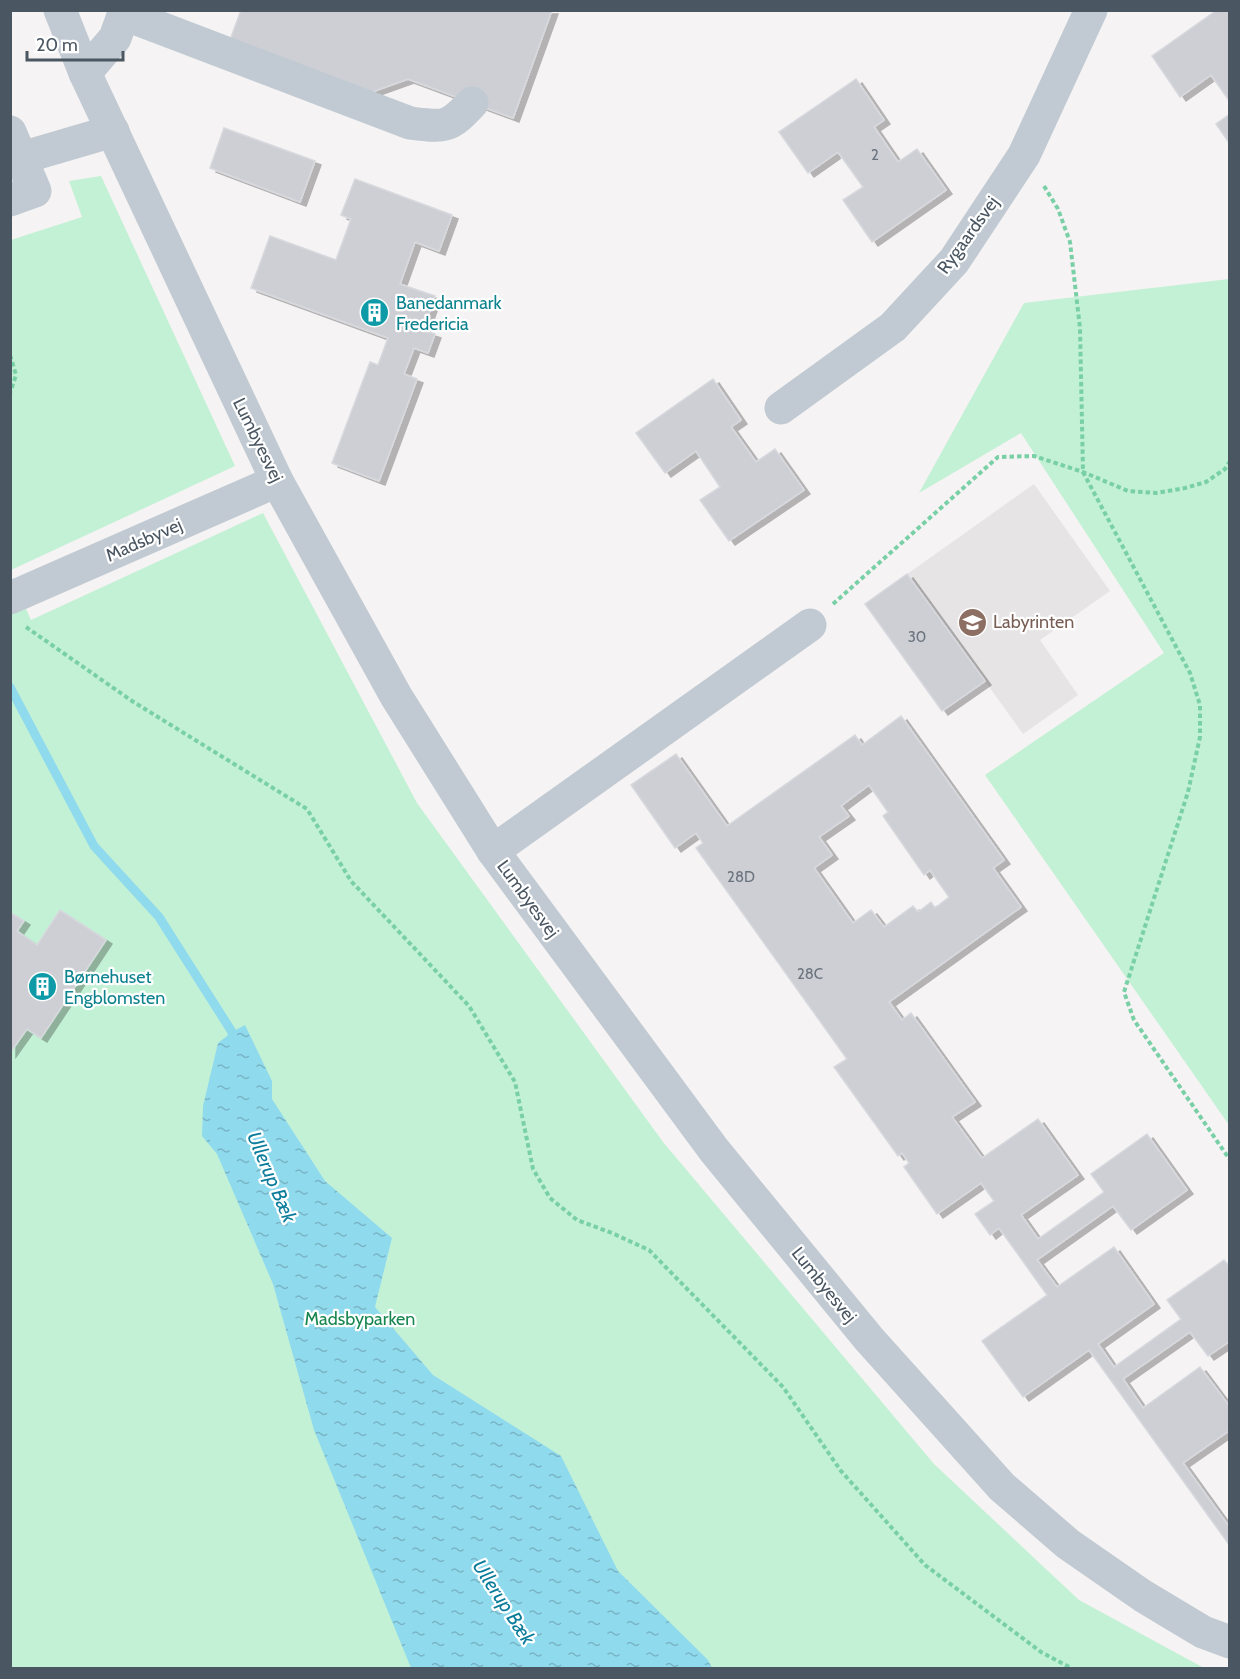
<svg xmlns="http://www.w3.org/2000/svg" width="1240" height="1679" viewBox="0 0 1240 1679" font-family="Cabin,sans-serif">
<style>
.education{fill:#e6e4e5}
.park{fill:#c3f1d5}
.water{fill:url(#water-ripples)}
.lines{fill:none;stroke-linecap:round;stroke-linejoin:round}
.stream{stroke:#90daee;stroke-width:9}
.building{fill:#cdcfd5;stroke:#d7d9de;stroke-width:1.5;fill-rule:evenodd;filter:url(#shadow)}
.path{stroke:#7ad0a6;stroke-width:4;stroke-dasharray:4.5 3;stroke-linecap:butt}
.minor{stroke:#c1cad2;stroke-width:33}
.labels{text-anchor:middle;stroke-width:4.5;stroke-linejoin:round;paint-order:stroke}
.number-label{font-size:15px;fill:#6b747e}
.street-label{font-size:18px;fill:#4a5661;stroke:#fff}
.culture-label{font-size:18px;fill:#0d838f;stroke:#fff;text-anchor:start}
.education-label{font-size:18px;fill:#785e54;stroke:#fff;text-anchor:start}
.park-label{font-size:18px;fill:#17864f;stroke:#fff}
.water-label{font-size:20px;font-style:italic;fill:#0c7c9b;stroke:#fff}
</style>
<defs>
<pattern id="water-ripples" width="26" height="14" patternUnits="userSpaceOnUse" patternTransform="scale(1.5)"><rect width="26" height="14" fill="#90daee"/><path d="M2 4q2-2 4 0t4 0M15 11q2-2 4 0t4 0" fill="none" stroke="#78b4c4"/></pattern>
<filter id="shadow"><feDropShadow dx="6" dy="4" stdDeviation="0" flood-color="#0004"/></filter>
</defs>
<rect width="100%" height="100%" fill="#f5f3f3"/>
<!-- education -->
<polygon class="education" points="1034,484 1110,591 1040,640 1078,695 1023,734 985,681 942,711 865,604"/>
<!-- park -->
<g class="park">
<polygon points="101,176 235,466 11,570 11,240 82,217 69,181"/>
<polygon points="1229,279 1230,279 1229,1125 985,775 1164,653 1021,433 919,493 1024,303"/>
<polygon points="263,513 417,803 663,1142 934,1464 1079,1600 1204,1668 11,1668 10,573 31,620"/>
</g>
<!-- water -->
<polygon class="water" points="245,1025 272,1081 272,1099 325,1181 392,1238 375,1307 433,1375 561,1456 618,1571 708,1660 712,1668 411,1668 314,1430 273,1284 217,1154 202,1136 203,1106 218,1043 232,1032"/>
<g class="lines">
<!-- stream -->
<polyline class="stream" points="10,687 94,846 159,917 232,1032 233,1042"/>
</g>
<!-- building -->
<g class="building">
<polygon points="241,10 552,10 513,118 408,79 372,92 230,40"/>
<polygon points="1217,10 1230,10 1230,102 1211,75 1180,97 1152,56"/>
<polygon points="856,79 884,120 874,127 898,162 917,149 946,190 872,242 843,200 863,187 838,152 808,173 779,132"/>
<polygon points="1230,114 1230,144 1216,124"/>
<polygon points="224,128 315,161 300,202 210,168"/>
<polygon points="355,179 452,215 439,251 415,242 400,284 435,296 423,330 435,334 428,353 414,348 404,374 417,379 379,481 332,463 370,362 378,365 388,338 251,288 270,236 336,260 351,219 341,215"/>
<polygon points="713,379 741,420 731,427 756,462 775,449 804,490 729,541 700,500 720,487 696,451 665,473 636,433"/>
<polygon points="907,574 985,681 942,711 865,604"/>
<path d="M901,716L1004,860L993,868L1021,907L889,1002L902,1020L911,1013L975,1102L952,1117L982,1158L1038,1119L1078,1175L1021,1215L1038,1239L1104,1192L1091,1174L1147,1134L1187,1190L1131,1230L1113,1206L1037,1260L1057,1287L1114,1247L1154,1304L1098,1344L1114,1367L1181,1319L1167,1300L1224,1260L1230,1267V1341L1208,1356L1190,1332L1123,1379L1143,1408L1200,1367L1230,1407V1430L1183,1463L1230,1528V1546L1089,1350L1023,1397L982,1341L1047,1295L999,1228L990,1235L975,1214L994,1201L981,1183L937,1214L904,1167L909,1163L902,1153L898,1156L834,1067L847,1059L696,848L703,843L696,833L675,848L631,785L676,754L727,826L855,735L862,745ZM869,785L888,812L883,816L924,875L930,870L949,897L935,908L931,902L918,912L913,906L884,927L871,910L853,923L814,868L832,855L819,837L849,816L841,806Z"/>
<polygon points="60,910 106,940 41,1038 27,1029 10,1053 10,912 24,921 17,931 37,945"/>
</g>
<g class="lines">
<!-- path -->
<g class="path">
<polyline points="1044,186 1058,209 1070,242 1080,328 1083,472 1190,673 1200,705 1200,737 1188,792 1124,992 1134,1020 1230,1160"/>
<polyline points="10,355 16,375 10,393"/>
<polyline points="833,604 998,457 1034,456 1083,472 1128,491 1156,493 1185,488 1206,482 1225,469 1230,461"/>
<polyline points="26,627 132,701 307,809 351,881 469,1006 515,1082 533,1169 550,1198 577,1220 612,1233 649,1250 783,1387 841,1471 925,1565 1041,1652 1071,1668"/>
</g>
<!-- minor -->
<g class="minor">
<polyline points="60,10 85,73 277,481 396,696 493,851 714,1150 869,1339 1002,1487 1068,1544 1143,1596 1203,1632 1230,1642"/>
<path d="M124,14L410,123C444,127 448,129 472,103"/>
<polyline points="85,73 115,38 125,10"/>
<polyline points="10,132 21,158 113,131"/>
<polyline points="10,200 35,191 21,158"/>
<polyline points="781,408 893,327 954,261 1024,155 1091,10"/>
<polyline points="10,598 277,481"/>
<polyline points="493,851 810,625"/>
</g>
</g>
<!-- icons -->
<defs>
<symbol id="building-disc" viewBox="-11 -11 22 22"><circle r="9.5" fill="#0f9aa8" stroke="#fff"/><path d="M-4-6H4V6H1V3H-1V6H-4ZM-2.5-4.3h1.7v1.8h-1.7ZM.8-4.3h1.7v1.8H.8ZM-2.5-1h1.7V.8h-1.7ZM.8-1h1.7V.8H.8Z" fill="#fff"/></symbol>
<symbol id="school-disc" viewBox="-11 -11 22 22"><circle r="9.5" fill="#8d6e63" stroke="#fff"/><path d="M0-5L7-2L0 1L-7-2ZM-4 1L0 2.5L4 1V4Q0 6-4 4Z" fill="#fff"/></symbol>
</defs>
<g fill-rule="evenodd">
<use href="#building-disc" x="358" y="296" width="33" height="33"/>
<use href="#school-disc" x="956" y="606" width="33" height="33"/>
<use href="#building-disc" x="26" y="970" width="33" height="33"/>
</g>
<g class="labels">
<!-- number labels -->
<g class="number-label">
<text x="875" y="160">2</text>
<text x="917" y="642">30</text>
<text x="741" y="882">28D</text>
<text x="810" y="979">28C</text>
</g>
<!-- street labels -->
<g class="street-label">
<text transform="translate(968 235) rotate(-54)" y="6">Rygaardsvej</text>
<text transform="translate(258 440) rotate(64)" y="6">Lumbyesvej</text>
<text transform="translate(144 540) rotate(-24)" y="6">Madsbyvej</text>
<text transform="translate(528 899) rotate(54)" y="6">Lumbyesvej</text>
<text transform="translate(824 1285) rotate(51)" y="6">Lumbyesvej</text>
</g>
<!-- culture labels -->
<g class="culture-label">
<text x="396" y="309">Banedanmark<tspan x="396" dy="21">Fredericia</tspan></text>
<text x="64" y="983">Børnehuset<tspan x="64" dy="21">Engblomsten</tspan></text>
</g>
<!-- education labels -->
<g class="education-label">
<text x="993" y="628">Labyrinten</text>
</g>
<!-- park labels -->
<g class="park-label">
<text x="360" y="1325">Madsbyparken</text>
</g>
<!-- water labels -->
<g class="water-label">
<text transform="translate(272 1177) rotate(67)" y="7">Ullerup Bæk</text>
<text transform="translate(504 1602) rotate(57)" y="7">Ullerup Bæk</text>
</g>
</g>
<!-- border -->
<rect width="1240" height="1679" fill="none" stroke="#4a5661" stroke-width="24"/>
<!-- scale -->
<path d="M27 51v9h96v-9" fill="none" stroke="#4a5661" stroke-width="3"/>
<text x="36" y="51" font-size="18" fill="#4a5661" stroke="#ffffff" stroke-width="4.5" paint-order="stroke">20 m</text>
</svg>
